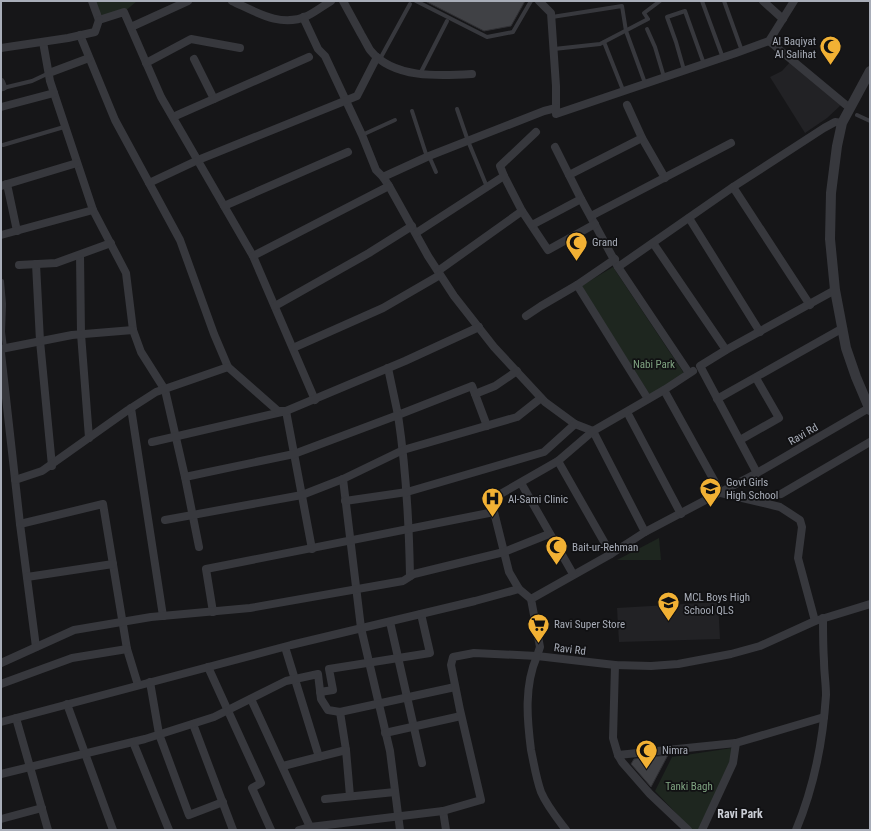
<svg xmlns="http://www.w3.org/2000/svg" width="871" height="831" viewBox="0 0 871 831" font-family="'Roboto Condensed',sans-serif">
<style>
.built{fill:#222225}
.green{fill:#1e261f}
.building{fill:#404145;stroke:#303034}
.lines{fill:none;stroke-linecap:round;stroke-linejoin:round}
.service{stroke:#37383d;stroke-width:4}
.minor{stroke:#37383d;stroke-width:8}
.tertiary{stroke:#37383d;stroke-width:10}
.labels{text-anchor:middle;stroke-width:3.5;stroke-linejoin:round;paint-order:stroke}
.poi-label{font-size:11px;fill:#a8adb8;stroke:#111113;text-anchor:start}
.park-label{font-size:11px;fill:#7fa381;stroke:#111113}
.street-label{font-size:11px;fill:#a8adb8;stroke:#111113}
.neighbourhood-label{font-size:12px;font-weight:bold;fill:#c9ccd4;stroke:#111113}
</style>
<rect width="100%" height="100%" fill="#161618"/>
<!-- built -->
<g class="built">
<polygon points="792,60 842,104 827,118 805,133 770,77 782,71"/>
<polygon points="718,602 720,639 619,642 617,608"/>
</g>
<!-- green -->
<g class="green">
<polygon points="92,1 137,1 124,12 99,20"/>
<polygon points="613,267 685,375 650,395 581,286"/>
<polygon points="659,538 661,560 617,560"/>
<polygon points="732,748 730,763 699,830 692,830 655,791 672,757"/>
</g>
<!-- building -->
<g class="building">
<polygon points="425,1 525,1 511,26 484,31"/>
<polygon points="668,755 651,787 631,764 634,759"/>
</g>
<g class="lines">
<!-- service -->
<g class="service">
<polyline points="416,1 487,37 513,32 531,1"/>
<polyline points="702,1 723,58"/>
<polyline points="724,1 742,51"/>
<polyline points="552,17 622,6 626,31 645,83"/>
<polyline points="647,29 655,47 664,77"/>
<polyline points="604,42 623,90"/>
<polyline points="554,49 600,44 648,19 644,13 660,1"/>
<polyline points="380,59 410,4"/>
<polyline points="684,70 676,42 667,17 685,11 704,64"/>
<polyline points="420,74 447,21"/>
<polyline points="3,88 32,81 49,73"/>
<polyline points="457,109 468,141 487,187"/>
<polyline points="412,111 427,157"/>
<polyline points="857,115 870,121"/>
<polyline points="362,135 395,120"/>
<polyline points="3,145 64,127"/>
<polyline points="429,156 436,172"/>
<polyline points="2,281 4,304 3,332 5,348"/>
</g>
<!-- minor -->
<g class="minor">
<polyline points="92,1 99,20"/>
<path d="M232,1C256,12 281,28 307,16C315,12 323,6 331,1"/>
<path d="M343,1C349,12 355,23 361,34C364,39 367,45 370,50C393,79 440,76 472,74"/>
<polyline points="539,1 551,13 556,86 556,108"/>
<polyline points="763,1 783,19"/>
<polyline points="303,17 318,49 325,56 362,135 376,170 383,177 389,186 428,256 454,296 494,347 545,402 575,424 593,431 645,532"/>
<polyline points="99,20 124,12 161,97 253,256 315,400"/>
<polyline points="131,27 188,1"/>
<polyline points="80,35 115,120 180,240 214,334 228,367"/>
<polyline points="769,41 846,105"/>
<polyline points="43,42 50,81 93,210 126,273 133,330 141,352 165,390 185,477 199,547"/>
<polyline points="1,48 68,38 95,32 99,20"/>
<polyline points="194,59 214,99"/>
<polyline points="146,63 191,39 240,48"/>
<polyline points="49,73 89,58"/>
<polyline points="1,82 3,87"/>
<polyline points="627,105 642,138 665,178"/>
<polyline points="1,107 54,93"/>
<polyline points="173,117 309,57"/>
<polyline points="555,147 581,199 618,267 689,373"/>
<polyline points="569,175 642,138"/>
<polyline points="504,176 522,211 548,250 595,224"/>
<polyline points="383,177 429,156 544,111 556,108 556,114 736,53 769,41 794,1"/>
<polyline points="149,183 198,160 357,96 377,57"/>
<polyline points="7,184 17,231"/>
<polyline points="1,186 77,163"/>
<polyline points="733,187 810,305"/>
<polyline points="224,206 348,152"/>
<polyline points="591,216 731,143"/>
<polyline points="689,218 760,332"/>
<polyline points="532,225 581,199"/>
<polyline points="416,233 504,176 500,166 536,132"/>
<polyline points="1,235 93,210"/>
<polyline points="653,243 726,350"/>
<polyline points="80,255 81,334 89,438"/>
<polyline points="253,256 389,186"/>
<polyline points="615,259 577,285 648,399"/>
<polyline points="36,264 40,341 52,466"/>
<polyline points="19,265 56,263 111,243"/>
<polyline points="618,267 733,187 824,128 835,122 842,123"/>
<polyline points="438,271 522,211"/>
<polyline points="275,306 369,253 412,226"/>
<polyline points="526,316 541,306 577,285"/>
<polyline points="293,348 383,308 440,275"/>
<polyline points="1,349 72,335 133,330"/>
<polyline points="1,353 20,524 36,647"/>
<polyline points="388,368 398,415 472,386 487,426"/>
<polyline points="664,390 721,493 780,507 800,520 802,527 798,558 815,621"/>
<polyline points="475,394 495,386 517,371"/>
<polyline points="717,399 843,328"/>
<polyline points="131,408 163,616"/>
<polyline points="869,408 757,473 645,532 611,554 531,599 540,647 537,656 615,665 651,666 678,664 731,654 760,646 815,621 870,604"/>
<polyline points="627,412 681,514"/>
<polyline points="740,440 779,418 756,378"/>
<polyline points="152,442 286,411 312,549"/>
<polyline points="558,461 611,554"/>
<polyline points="757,473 700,366 726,350 835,290"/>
<path d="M185,477L294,454L398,415C406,468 409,522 410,576"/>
<polyline points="343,479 361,628 390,751 400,830"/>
<polyline points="15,480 42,471 128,410 156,392 228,367 278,411 286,411 405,361 479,327"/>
<polyline points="521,483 573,574"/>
<polyline points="781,494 870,442"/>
<polyline points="497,496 558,461 593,431 664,390 693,371"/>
<polyline points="345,501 407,492 544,452 575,424"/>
<polyline points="165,520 302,495 343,479 403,450 517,417 541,398"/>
<polyline points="20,524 103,504 127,649 138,685"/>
<polyline points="27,577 113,564"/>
<polyline points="213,612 206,569 494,512 509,572 519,589 531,599"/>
<polyline points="390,622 422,763"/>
<polyline points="285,647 319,757"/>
<polyline points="1,663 74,630 151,617 250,608 403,581 414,574 504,552 549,534"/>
<polyline points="615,665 613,738 618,755 622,762 650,794 688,830"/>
<polyline points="208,667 261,783 252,788 271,830"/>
<polyline points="150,682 159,734 189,815 223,802"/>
<polyline points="1,684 72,658 127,649"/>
<polyline points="320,692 333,690 329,669 430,653 421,614"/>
<polyline points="251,699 310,827"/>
<polyline points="67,704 113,830"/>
<polyline points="340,712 346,750"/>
<polyline points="16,718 48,830"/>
<polyline points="1,722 291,645 475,601 519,589"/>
<polyline points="193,724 233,830"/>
<polyline points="385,733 461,716"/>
<polyline points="133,742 169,830"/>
<polyline points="618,755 736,743 824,717"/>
<polyline points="283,766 346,750 350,796"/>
<polyline points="1,774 145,739 214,717 286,681 318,674 321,699 328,710 340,712 455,687"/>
<polyline points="325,799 395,792"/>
<polyline points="443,811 446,830"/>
<polyline points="1,819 42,808"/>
<path d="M299,830L310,827L443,811L481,800L460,710L451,665L453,657L474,653L537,656C524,686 527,719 531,750C534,764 536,778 541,792C547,806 557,818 566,830"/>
<polyline points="702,830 733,763 736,743"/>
<path d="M796,830C814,787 823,741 826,695C826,684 824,672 824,661C823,647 823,633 823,618"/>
</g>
<!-- tertiary -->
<polyline class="tertiary" points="870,71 842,123 837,146 831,193 830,239 835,290 846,348 856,377 870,410"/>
</g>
<!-- icons -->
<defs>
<symbol id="mosque-pin" viewBox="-11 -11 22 30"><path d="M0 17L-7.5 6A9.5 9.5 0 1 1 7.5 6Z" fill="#f2b134" stroke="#111113"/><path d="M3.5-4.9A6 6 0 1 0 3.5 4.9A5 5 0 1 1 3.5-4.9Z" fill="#111"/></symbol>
<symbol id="school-pin" viewBox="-11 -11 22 30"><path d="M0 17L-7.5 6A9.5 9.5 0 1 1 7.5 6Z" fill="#f2b134" stroke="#111113"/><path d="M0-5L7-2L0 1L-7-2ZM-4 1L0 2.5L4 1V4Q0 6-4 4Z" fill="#111"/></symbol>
<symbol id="hospital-pin" viewBox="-11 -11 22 30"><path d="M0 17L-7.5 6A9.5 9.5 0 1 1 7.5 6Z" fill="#f2b134" stroke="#111113"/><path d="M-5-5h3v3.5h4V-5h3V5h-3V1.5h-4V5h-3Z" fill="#111"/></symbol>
<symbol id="supermarket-pin" viewBox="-11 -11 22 30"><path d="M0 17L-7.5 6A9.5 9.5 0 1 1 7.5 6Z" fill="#f2b134" stroke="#111113"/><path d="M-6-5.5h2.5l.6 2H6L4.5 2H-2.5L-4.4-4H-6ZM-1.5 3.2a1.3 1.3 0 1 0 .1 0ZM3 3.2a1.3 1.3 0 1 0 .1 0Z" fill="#111"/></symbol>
</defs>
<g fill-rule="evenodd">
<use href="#mosque-pin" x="818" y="34" width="25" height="34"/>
<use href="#mosque-pin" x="564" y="230" width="25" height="34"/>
<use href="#school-pin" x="698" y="476" width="25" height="34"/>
<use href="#hospital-pin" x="480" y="486" width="25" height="34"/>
<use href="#mosque-pin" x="544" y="534" width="25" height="34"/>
<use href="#school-pin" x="656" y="590" width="25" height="34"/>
<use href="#supermarket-pin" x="526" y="612" width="25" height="34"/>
<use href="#mosque-pin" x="634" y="738" width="25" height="34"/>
</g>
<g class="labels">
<!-- poi labels -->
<g class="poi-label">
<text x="816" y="45" text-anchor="end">Al Baqiyat<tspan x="816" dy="13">Al Salihat</tspan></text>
<text x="592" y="246">Grand</text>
<text x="726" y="486">Govt Girls<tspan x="726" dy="13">High School</tspan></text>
<text x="508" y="503">Al-Sami Clinic</text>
<text x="572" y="551">Bait-ur-Rehman</text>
<text x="684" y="601">MCL Boys High<tspan x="684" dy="13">School QLS</tspan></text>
<text x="554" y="628">Ravi Super Store</text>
<text x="662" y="754">Nimra</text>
</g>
<!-- park labels -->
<g class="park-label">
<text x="654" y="368">Nabi Park</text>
<text x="689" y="790">Tanki Bagh</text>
</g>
<!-- street labels -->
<g class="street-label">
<text transform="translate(803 434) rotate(-30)" y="4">Ravi Rd</text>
<text transform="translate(570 649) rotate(7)" y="4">Ravi Rd</text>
</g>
<!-- neighbourhood labels -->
<g class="neighbourhood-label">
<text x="740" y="818">Ravi Park</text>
</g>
</g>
<!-- border -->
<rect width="871" height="831" fill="none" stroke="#a8adb8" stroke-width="4"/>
</svg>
